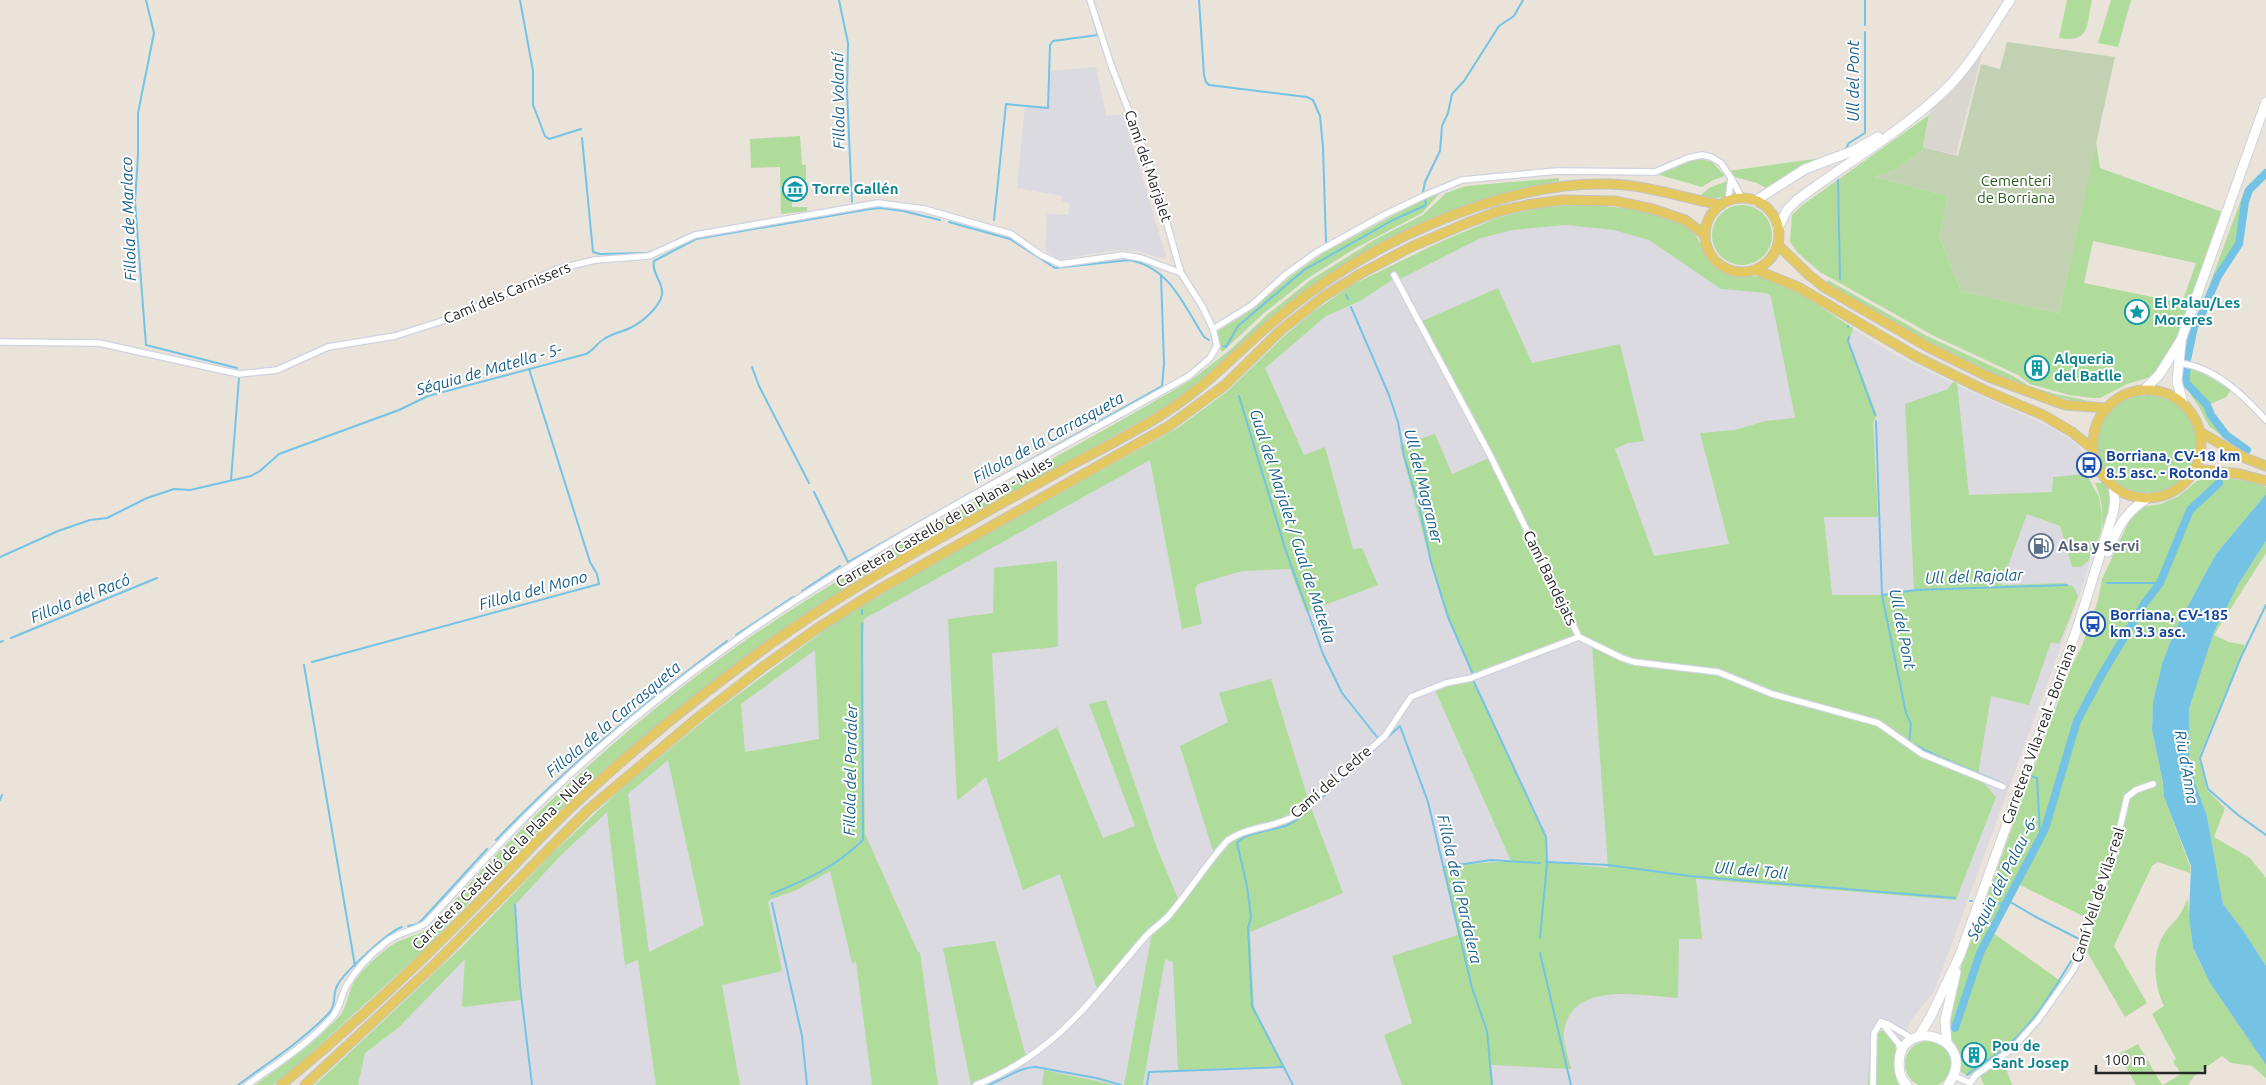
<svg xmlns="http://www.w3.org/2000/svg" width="2266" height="1085" viewBox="0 0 2266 1085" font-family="Ubuntu,sans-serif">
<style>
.industrial{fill:#dcdae1}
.green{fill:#afdc9a;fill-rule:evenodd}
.cemetery{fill:#c1d1b2}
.plaza{fill:#d9d6d0}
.water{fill:#74c3e4}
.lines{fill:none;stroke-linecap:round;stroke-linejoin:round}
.stream{stroke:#74c3e4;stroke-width:2}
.canal{stroke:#74c3e4;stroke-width:8}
.street-casing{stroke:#cfd2df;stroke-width:8}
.secondary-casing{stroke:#cfd2df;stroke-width:11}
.primary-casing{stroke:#c3c3c3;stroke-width:11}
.street{stroke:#fff;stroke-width:5.5}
.secondary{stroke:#fff;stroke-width:9}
.primary{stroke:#e4c963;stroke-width:9}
.labels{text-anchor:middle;stroke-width:4;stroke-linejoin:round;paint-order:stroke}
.street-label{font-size:15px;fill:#272727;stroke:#fff}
.park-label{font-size:15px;fill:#2a5d1f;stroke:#fff}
.culture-label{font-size:15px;font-weight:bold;fill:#0d838f;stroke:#fff;text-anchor:start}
.transit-label{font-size:15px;font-weight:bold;fill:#164399;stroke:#fff;text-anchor:start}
.service-label{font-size:15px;font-weight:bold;fill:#4e5e75;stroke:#fff;text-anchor:start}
.water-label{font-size:16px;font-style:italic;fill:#18608b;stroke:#fff}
</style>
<rect width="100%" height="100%" fill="#e9e3da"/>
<!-- industrial -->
<g class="industrial">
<polygon points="1096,67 1106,116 1123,114 1166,256 1162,259 1139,251 1116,250 1062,259 1056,258 1045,250 1047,214 1068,215 1070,203 1062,201 1062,196 1017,188 1025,106 1049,109 1050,71"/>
<polygon points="1601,207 1705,258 1715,270 1729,278 1788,289 1897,356 1961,387 2051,427 2077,444 2088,461 2083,468 2099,497 2102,515 2101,534 2095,544 2080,594 1934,992 1911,1020 1892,1065 1896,1085 315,1085 449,964 577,830 814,639 1160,441 1217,403 1310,316 1480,227"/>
</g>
<!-- green -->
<g class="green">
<path d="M2067,0H2092C2086,25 2091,43 2059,38Z"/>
<polygon points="2111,0 2131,0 2118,47 2098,43"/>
<path d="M1929,115L1923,147L1926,148L1895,170L1875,177L1948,196L1939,236L1961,291L2059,313L2096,142L2100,168L2222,212L2180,334L2157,375L2127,384L2100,398H2093L2069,395L2030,384L2018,375L1934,336L1820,272L1798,253L1790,242L1792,215L1801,206ZM2093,241L2196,263L2182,303L2084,283Z"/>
<polygon points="800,136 802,165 806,165 806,180 791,181 792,207 807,207 807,211 781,214 780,167 751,168 750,139"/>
<polygon points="1829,157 1770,190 1757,183 1731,176 1728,171"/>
<polygon points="1701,159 1712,162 1725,176 1713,180 1702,187 1656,174 1689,161"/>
<path d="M1559,178V181C1464,198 1359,246 1284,306C1244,339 1209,377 1165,407L882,566L799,618L750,653L643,738L580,791L538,831L420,954L300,1063L273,1085H255C284,1064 314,1044 339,1017C346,1009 348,995 352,986C359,972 377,956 389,947C401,938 415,937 427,929C451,906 472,880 495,856C556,793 620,735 690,681C845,562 1023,480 1191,380L1230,350L1268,314L1312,279L1376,239L1423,215L1446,193L1466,186Z"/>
<polygon points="1730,180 1728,196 1712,199 1699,197 1709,188"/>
<polygon points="2245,189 2249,190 2245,202 2238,244 2218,276 2200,318 2194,327"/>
<polygon points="1440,193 1422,213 1354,249 1308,278 1264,313 1222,352 1215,333 1247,313 1291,276 1325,252 1422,200"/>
<path d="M1583,204C1610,206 1673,212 1692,231C1704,243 1704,262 1720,271C1737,279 1749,273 1764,278C1797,288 1824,310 1853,328L1849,341L1877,415L1873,423L1878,517H1824L1832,595H1880L1914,589L1905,404L1948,389L1953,382L1957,383L1969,495L2052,492L2053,477L2086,474L2099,497L2102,515L2101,533L2088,561L2081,567H2072L2060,526L2027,514L2001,585L2064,583L2074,587L2078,597L2059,644L2051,642L2029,705L1991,696L1978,775L1924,752L1882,723L1803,703L1718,671L1646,663L1622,656L1582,635L1472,676L1460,642L1447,617L1430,561L1400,445L1435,434L1452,474L1489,458L1420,322L1498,288L1532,363L1620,344L1644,441L1628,443L1615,449L1654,556L1729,544L1700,433L1735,430L1765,421L1795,418L1771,297L1767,293L1721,289L1649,240L1614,230L1565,225L1512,230L1481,238L1402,278L1392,280L1360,301L1326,316L1265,368L1304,455L1325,447L1353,549L1362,548L1378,585L1306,612L1290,569L1242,571L1198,584L1195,589L1202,624L1182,629L1150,460L864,619L862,659L865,834L918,952H920L938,1085H872L856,962L852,963L830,871L797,890L771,899L768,902L782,971L722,985L740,1085H656L638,960L625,965L607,812L559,857L514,906L521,1000L462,1007L465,959L398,1028L365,1053L358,1085H315L465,944L551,855L621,789L716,711L829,627L902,582L1179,427L1229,390L1284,336L1314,311L1354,284L1440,242L1499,217L1539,208ZM815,650L819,739L745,752L741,704ZM668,760L704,925L649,952L628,794Z"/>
<circle cx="1742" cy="235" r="30"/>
<path d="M1828,280L1927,336L2013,376L2029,386L2055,394L2090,401V404C2001,389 1902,333 1827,283Z"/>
<path d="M2184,366L2194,368L2231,390L2226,397L2208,405C2215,425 2230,439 2249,451L2231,443L2209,426L2199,407L2183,383Z"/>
<circle cx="2147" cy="444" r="49"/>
<path d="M2217,477L2249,481L2266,487V494L2216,554L2175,631L2162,664L2153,702L2152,730L2163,784L2164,797L2190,866V873L2158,862L2152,866L2114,946L2147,1003L2125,1017L2086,950L2093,929V921L2018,884L1993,933L2062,982C2044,1007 2026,1037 2001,1055L2012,1085H1984L1978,1071L1968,1076L1961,1072V1057L1950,1036L1948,1026L1960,970L2070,669L2082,646L2098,600L2102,579L2132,515L2142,507L2161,504L2179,496L2197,481Z"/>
<path d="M2095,483H2104L2113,498L2101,542C2103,520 2104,503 2095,483Z"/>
<polygon points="2266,541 2266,553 2214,635 2229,642 2245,645 2199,757 2207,790 2225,808 2214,837 2250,858 2266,878 2266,966 2245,933 2223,904 2207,816 2196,786 2189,756 2189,709 2214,632 2239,583"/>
<polygon points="1057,561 1058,647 992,653 998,762 1057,727 1103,838 1135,826 1089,704 1106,700 1157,848 1178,899 1098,992 1060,874 1023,890 986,777 957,801 948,619 993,613 994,568"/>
<path d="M1592,646L1622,660L1721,675L1790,702L1879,726L1906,746L1930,761L1984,783L1996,797L1956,900L1696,879L1702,939H1679L1678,998C1642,996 1572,980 1564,1031C1562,1042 1569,1058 1571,1069L1491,1065L1493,1085H1402L1384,1035L1412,1023L1392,956L1458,935L1444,868L1457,865L1511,861L1435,690L1460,682H1474L1545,837L1546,862L1608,868Z"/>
<polygon points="1271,679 1309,802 1343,893 1250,932 1254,1007 1283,1066 1178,1070 1173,962 1165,959 1143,1085 1124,1085 1152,933 1171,916 1213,864 1214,854 1180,746 1228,722 1219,693"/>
<path d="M2188,898L2189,917L2193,949L2210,983L2266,1065V1078L2252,1066L2231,1063L2222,1056L2195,1075L2189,1083V1085H2163L2181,1074L2173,1061L2176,1059L2152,1014L2164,1006C2154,985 2151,955 2164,934C2168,927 2175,922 2179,916C2183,910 2185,904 2188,898Z"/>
<polygon points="995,941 1026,1057 1026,1063 992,1082 971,1085 943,948"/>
<polygon points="1871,1031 1886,1031 1897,1043 1894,1068 1899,1085 1868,1085"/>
<circle cx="1928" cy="1064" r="23"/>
<polygon points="2138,1044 2162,1085 2136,1085 2119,1054"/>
<polygon points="1044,1070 1115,1085 1042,1085"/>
</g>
<!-- cemetery -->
<polygon class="cemetery" points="2007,42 2115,57 2059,313 1961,291 1939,236 1948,196 1875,177 1895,170 1926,148 1958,156 1981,64 2000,69"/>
<!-- plaza -->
<polygon class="plaza" points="1983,50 1956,155 1923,147 1931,108"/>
<!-- water -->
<polygon class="water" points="2266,494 2266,541 2239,583 2214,632 2189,709 2189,756 2196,786 2207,816 2223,904 2245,933 2266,966 2266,1065 2210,983 2193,948 2189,917 2191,866 2164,797 2163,783 2152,730 2153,702 2162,664 2175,630 2216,554"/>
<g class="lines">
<!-- stream -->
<g class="stream">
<polyline points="146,0 154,33 138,113 138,155 135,202 146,345 237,368"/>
<polyline points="520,0 533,71 533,105 545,136 549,139 581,129"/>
<polyline points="839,0 848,43 847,92 852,202"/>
<polyline points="1199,0 1204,75 1206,82 1209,85 1307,97 1313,100 1320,116 1323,147 1326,242"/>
<polyline points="1865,0 1865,25"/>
<polyline points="582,138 593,252 600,254 646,253"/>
<polyline points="1845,150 1849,143 1865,133 1865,32"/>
<polyline points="1838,180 1840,279"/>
<polyline points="1423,192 1425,182 1440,151 1442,126 1448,113 1452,94 1464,81 1499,26 1514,16 1523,0"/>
<polyline points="994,220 1006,104 1048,108 1050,45 1053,41 1098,35 1090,8"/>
<path d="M949,222L1010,239L1055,268L1129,260C1170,267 1184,306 1204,337L1209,340"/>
<polyline points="1346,295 1348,299"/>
<polyline points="1351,307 1389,395 1398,422 1404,456 1420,510 1431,562 1448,617 1472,672"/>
<polyline points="1848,326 1848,327"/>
<polyline points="1849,337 1848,341 1875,415"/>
<polyline points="1224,346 1226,347 1238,326 1304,270 1393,220 1424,206 1426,204 1425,200"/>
<polyline points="752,367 759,386 809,483"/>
<polyline points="1239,396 1285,548 1323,654 1342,693 1377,737"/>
<polyline points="1876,421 1882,595 1906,713 1911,724 1909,742 1937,756 1999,782"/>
<polyline points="231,480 239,378"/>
<polyline points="814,492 848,562"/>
<path d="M0,557L58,531L90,520L107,518L147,498L174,489L190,490L251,476L260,471L279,454L399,410L428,396L586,354C594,350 597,343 604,339C611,334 622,332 630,328C641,323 659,308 662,295C664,283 651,273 654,261L696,239L870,209L881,208L903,211L940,220"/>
<polyline points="848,562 1162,386 1164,364 1161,275"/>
<polyline points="2107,583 2160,583"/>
<polyline points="802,591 840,566"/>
<polyline points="1882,595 1916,590 2067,585"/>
<polyline points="2266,605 2241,657 2200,758 2208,789 2238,815 2266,835"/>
<polyline points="862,610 862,614"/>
<polyline points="736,635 793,597"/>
<polyline points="11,638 157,578"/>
<polyline points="0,642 3,641"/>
<polyline points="312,662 599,584 597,574 590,562 529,369"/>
<polyline points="304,665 355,966"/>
<polyline points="1474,682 1546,837 1547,863 1540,938"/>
<polyline points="2031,776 2037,778 2040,832 2042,834"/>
<polyline points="0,800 2,795"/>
<polyline points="1317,802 1400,726 1428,802 1472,988 1487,1031 1492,1085"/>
<path d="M496,840C567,766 645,702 727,641"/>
<polyline points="1546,862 1608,865 1690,876 1955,898"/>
<polyline points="1444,867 1491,860 1540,863"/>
<path d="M771,894C808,879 834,868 863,840L862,624"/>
<polyline points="1970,901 1972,901"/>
<polyline points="1984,902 2004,904"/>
<polyline points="772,903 802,1036 807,1085"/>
<polyline points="515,905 520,985 532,1085"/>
<polyline points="408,926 417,924 422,920 487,849"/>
<polyline points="1540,953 1571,1085"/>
<path d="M1967,1075C1978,1064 1994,1058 2005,1048C2037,1021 2058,982 2079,948L2081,940L2034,916L2007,900"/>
<path d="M238,1085C269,1062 302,1041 328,1014C337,1005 332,996 337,986C343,973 389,931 402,927"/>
<path d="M989,1085C1004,1079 1020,1067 1036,1067L1096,1078L1121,1085"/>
<polyline points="1147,1085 1149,1072 1283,1067"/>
<path d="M1293,1085L1252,1006L1248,928L1251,917L1247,886L1237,843C1245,832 1276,830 1288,825C1297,821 1303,814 1310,808"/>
</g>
<!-- canal -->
<g class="canal">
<polyline points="2187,360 2194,327 2200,318 2218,276 2239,244 2245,202 2249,190 2266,173"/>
<polyline points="2187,368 2185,382 2207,405 2211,415 2226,435 2247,450"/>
<polyline points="1955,1028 1980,953 2045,829 2077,721 2101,676 2144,604 2160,583 2190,510 2219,483"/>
</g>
<defs>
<g id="street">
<polyline points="1728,201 1731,178 1742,198"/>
<polyline points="1394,275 1491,457 1579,637 1622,658 1634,662 1718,672 1772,694 1878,723 1922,754 2003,787"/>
<polyline points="1213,329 1252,305 1285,275 1317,252 1384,215 1428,194 1462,180 1557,171 1655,172 1688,158 1702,155 1711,157 1721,163 1731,178"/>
<polyline points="0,342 99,343 239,374 277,370 328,347 395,336 458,316 557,269 595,260 649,256 695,235 878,203 924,209 1011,234 1041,255 1060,264 1123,255 1141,258 1181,273"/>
<path d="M2178,363C2214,366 2243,395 2266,420"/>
<polyline points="1881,1022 1899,1044 1900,1053"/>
<polyline points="1882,1022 1888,1024 1913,1039"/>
<polyline points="1954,1076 1970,1083 1976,1075 2012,1049 2038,1020 2074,969 2088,936 2092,910 2112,862 2127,797 2136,790 2153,784"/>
<path d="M247,1085C276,1064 309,1044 333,1016C341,1006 341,995 347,985C356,969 371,954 385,943C397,932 413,932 426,923C470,876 513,827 561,783C616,731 676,683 738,639C881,539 1037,462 1189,376L1210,358L1217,346L1213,329L1202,306L1181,273L1152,171L1111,65L1090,0"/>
<path d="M976,1085C1057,1053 1092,998 1146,936C1153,928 1164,922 1171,913C1190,890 1207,863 1227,841C1247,826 1276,828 1296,815L1385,736L1411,697L1446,683L1471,678L1579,637"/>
<polyline points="1873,1085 1874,1033 1881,1022"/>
</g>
<g id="secondary">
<polyline points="1755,201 1805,169 1853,151 1878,137"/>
<path d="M1778,228L1787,210L1797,200C1846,163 1900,133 1945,90C1971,65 1990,30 2010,0"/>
<polyline points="2181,343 2177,381 2183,403"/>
<polyline points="2144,390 2159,375 2181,340 2266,102"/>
<path d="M2108,552C2117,528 2125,512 2148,498"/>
<polyline points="1919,1036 1930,1018 1960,955 2078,626 2113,513 2115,501 2113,486"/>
<polyline points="1947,1043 1945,1021 1956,972"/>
<path d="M1907,1085C1901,1080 1899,1072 1899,1064C1899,1014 1982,1037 1948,1085"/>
</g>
<g id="primary">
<circle cx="1742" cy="235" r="37"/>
<polyline points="1778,245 1809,275 1824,287 1928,347 1989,377 2065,405 2107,408"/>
<polyline points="1756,270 1798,287 1915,356 1984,390 2043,415 2072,432 2093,449"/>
<circle cx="2147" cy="444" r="54"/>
<polyline points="2200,432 2245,458 2266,466"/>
<polyline points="2196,469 2240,474 2266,481"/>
<path d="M281,1085C348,1030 413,970 474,907C509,872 541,834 578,801C633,749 693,701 754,656C852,583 962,526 1069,466C1099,450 1131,434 1161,415C1204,389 1237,352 1275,320C1358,248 1497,181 1609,184C1647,185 1684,198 1721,205"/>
<polyline points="305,1085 433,966 588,810 700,716 763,667 818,628 880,589 1169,426 1225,385 1281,330 1323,297 1360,274 1411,247 1467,223 1499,211 1532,204 1563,200 1615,201 1653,209 1685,220 1705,235"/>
</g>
</defs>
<!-- street casing -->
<use href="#street" class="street-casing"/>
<!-- secondary casing -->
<use href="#secondary" class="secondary-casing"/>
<!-- primary casing -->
<use href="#primary" class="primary-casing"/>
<!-- street -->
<use href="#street" class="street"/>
<!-- secondary -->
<use href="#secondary" class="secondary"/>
<!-- primary -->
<use href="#primary" class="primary"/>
</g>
<!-- icons -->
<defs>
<symbol id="museum-ring" viewBox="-11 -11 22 22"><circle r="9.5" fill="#fff" stroke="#0f9aa8" stroke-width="1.5"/><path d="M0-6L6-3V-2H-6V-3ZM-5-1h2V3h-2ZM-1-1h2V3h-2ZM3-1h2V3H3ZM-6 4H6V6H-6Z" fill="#0f9aa8"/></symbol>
<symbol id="sight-ring" viewBox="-11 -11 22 22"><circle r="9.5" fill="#fff" stroke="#0f9aa8" stroke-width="1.5"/><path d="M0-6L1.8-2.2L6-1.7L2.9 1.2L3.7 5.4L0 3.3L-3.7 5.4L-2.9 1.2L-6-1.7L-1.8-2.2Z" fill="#0f9aa8"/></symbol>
<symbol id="building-ring" viewBox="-11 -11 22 22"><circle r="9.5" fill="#fff" stroke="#0f9aa8" stroke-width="1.5"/><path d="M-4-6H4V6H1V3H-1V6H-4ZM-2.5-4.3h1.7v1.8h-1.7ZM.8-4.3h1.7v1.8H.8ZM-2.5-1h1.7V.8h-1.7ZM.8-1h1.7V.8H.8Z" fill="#0f9aa8"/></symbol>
<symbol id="bus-ring" viewBox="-11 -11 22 22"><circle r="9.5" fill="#fff" stroke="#1a4fb4" stroke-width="1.5"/><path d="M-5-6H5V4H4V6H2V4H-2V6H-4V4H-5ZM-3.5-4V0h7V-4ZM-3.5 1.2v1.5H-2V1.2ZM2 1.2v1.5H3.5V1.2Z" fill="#1a4fb4"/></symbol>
<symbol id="fuel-ring" viewBox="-11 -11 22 22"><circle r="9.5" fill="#fff" stroke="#5c6f8a" stroke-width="1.5"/><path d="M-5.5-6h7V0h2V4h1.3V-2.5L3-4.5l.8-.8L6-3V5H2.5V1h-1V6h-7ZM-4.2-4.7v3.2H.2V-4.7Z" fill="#5c6f8a"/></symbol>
</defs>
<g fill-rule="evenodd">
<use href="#museum-ring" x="781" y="175" width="28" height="28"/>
<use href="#sight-ring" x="2123" y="298" width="28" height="28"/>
<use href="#building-ring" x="2023" y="354" width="28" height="28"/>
<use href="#bus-ring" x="2075" y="451" width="28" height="28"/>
<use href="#fuel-ring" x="2027" y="532" width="28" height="28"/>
<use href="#bus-ring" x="2079" y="610" width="28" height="28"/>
<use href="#building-ring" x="1960" y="1041" width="28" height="28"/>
</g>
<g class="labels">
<!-- street labels -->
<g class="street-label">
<text transform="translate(1148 166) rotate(71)" y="5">Camí del Marjalet</text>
<text transform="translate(507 293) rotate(-23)" y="5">Camí dels Carnissers</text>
<text transform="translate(944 522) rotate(-30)" y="5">Carretera Castelló de la Plana - Nules</text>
<text transform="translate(1550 578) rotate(64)" y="5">Camí Bandejats</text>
<text transform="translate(2039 734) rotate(-70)" y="5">Carretera Vila-real - Borriana</text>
<text transform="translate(1331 782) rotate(-41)" y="5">Camí del Cedre</text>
<text transform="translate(502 860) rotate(-45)" y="5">Carretera Castelló de la Plana - Nules</text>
<text transform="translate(2098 895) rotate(-72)" y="5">Camí Vell de Vila-real</text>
</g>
<!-- park labels -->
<g class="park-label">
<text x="2016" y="186">Cementeri<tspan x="2016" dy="17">de Borriana</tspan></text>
</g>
<!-- culture labels -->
<g class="culture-label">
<text x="812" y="194">Torre Gallén</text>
<text x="2154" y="308">El Palau/Les<tspan x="2154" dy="17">Moreres</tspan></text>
<text x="2054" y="364">Alqueria<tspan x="2054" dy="17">del Batlle</tspan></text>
<text x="1992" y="1051">Pou de<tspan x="1992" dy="17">Sant Josep</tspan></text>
</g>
<!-- transit labels -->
<g class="transit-label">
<text x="2106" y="461">Borriana, CV-18 km<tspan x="2106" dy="17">8.5 asc. - Rotonda</tspan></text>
<text x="2110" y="620">Borriana, CV-185<tspan x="2110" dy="17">km 3.3 asc.</tspan></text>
</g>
<!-- service labels -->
<g class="service-label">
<text x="2058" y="551">Alsa y Servi</text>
</g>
<!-- water labels -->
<g class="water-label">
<text transform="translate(1853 81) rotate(-90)" y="6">Ull del Pont</text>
<text transform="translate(838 101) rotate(-91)" y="6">Fillola Volantí</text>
<text transform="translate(128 219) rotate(-92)" y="6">Fillola de Marlaco</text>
<text transform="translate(489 369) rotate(-16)" y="6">Séquia de Matella - 5-</text>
<text transform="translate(1048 437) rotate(-29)" y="6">Fillola de la Carrasqueta</text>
<text transform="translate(1424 486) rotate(76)" y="6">Ull del Magraner</text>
<text transform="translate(1293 526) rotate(72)" y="6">Gual del Marjalet / Gual de Matella</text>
<text transform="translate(1974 576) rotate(-2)" y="6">Ull del Rajolar</text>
<text transform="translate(533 590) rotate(-15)" y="6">Fillola del Mono</text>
<text transform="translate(80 598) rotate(-22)" y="6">Fillola del Racó</text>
<text transform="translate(1903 629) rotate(79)" y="6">Ull del Pont</text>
<text transform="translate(613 719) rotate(-40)" y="6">Fillola de la Carrasqueta</text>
<text transform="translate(2187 767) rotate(80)" y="6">Riu d'Anna</text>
<text transform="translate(850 770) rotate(-89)" y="6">Fillola del Pardaler</text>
<text transform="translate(1751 870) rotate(5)" y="6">Ull del Toll</text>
<text transform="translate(2002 878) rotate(-63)" y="6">Séquia del Palau -6-</text>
<text transform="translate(1460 889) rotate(77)" y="6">Fillola de la Pardalera</text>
</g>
</g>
<!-- scale -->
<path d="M2096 1065v8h109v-8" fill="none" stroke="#272727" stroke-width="2.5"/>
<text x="2104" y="1065" font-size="15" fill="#272727" stroke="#ffffff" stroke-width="4" paint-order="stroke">100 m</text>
</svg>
